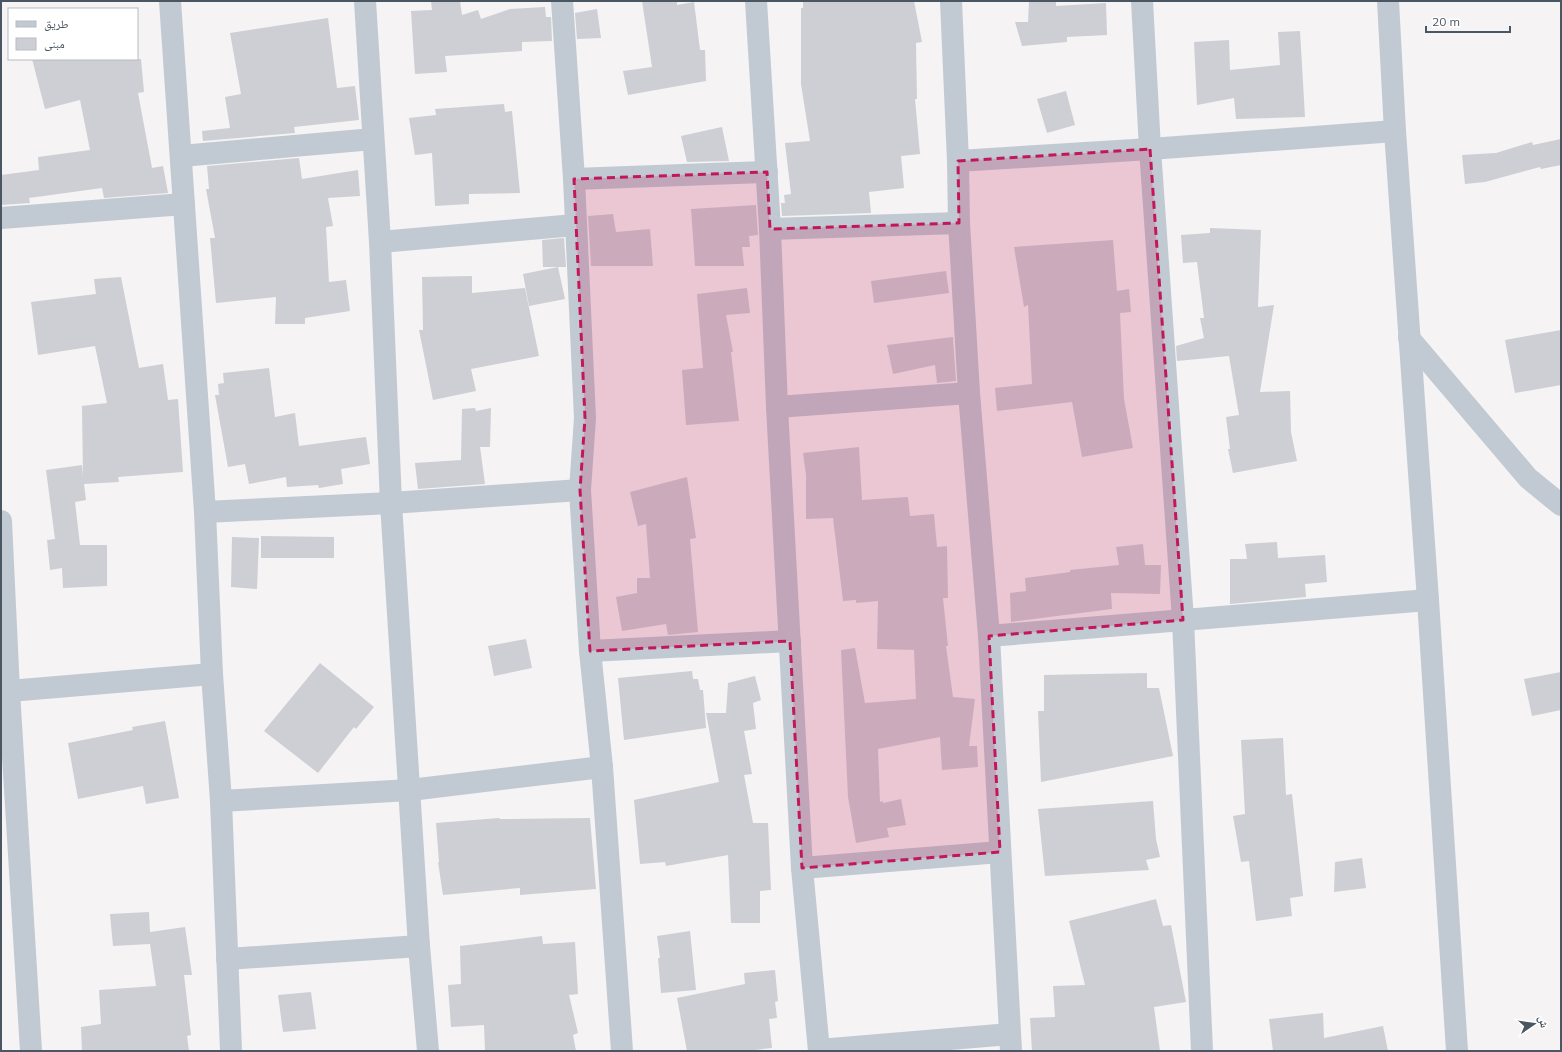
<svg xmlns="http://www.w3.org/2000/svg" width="1562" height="1052" viewBox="0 0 1562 1052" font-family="Mulish,'Noto Naskh Arabic',sans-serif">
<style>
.building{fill:#cdcfd5}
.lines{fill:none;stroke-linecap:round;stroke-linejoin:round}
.minor{stroke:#c1cad2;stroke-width:22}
.tertiary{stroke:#c1cad2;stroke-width:22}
.marked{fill:#c2185b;fill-opacity:0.2;stroke:#c2185b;stroke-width:3;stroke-dasharray:8 5;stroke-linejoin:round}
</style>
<rect width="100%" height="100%" fill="#f5f3f3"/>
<!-- building -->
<g class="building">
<polygon points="431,1 460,1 462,15 478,10 481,19 510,9 545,7 546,17 551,17 552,41 522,42 522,51 445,56 447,72 415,74 411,11 432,10"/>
<polygon points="642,1 677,1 677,5 694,2 700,50 705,50 706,81 628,95 623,71 652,67"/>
<polygon points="803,1 914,1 922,42 916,43 917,99 915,99 920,154 901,156 904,188 869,192 871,213 782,216 781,203 785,203 784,195 791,194 785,143 810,141 801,84 801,8 803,8"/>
<polygon points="1029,1 1056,1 1056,6 1106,3 1107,35 1067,37 1067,42 1022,46 1015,22 1028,22"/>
<polygon points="597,9 601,38 577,39 575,13"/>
<polygon points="328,18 337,88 355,86 359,120 294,127 295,133 203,141 202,131 230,128 225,97 241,94 230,33"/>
<polygon points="1300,31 1305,117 1236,119 1234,98 1197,105 1194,42 1229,40 1230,70 1280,65 1278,32"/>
<polygon points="32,59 141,59 144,92 138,93 152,168 163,166 168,193 104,198 102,188 29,198 30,203 1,205 1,175 39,170 38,157 90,150 80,100 45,109"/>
<polygon points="1066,91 1075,125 1047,133 1037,99"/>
<polygon points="504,104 505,112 512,111 520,193 469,194 469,204 435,206 432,153 415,155 409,118 436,115 435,109"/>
<polygon points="722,127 729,161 687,162 681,136"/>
<polygon points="1561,139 1561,165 1541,169 1540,167 1485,182 1465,184 1462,155 1496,153 1532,142 1533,145"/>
<polygon points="299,158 302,179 358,170 360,196 328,198 333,226 326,227 329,282 346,280 350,311 305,318 305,324 275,324 276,297 216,303 210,238 215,238 206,189 209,189 207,166"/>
<polygon points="756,205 758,235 749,236 750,247 742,247 744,266 695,266 691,209"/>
<polygon points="613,214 616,232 650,229 653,266 591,266 588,216"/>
<polygon points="1210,228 1261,230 1258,307 1274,305 1260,392 1290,391 1291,432 1297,461 1233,473 1228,449 1230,449 1226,417 1239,415 1229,356 1177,361 1176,346 1204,338 1200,318 1204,318 1197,262 1183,263 1181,235 1210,233"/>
<polygon points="564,238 566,267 558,267 565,299 529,306 523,274 558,267 543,267 542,240"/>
<polygon points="1113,240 1117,291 1129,289 1131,312 1120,313 1124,399 1133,448 1082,457 1072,402 997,411 995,388 1032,384 1028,305 1024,307 1014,247"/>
<polygon points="946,271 949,293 874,303 871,281"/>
<polygon points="472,276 472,293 525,288 539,356 471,369 476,391 433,400 419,330 423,330 422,277"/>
<polygon points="121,277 139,368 163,364 168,400 178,399 183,472 118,477 119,482 84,484 86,500 75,502 80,545 107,545 107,586 63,588 62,568 50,570 47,540 55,539 46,470 82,465 83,477 82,406 107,403 95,346 38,355 31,302 96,294 94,279"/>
<polygon points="747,288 750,313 726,315 733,352 731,352 739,421 686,425 682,370 703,368 697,294"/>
<polygon points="1561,330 1561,385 1515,393 1505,340"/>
<polygon points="953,337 956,381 937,383 935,365 893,374 887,345"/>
<polygon points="269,368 275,417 295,413 299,446 366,437 370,464 341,469 343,484 319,488 318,485 287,487 286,477 249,484 245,464 228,467 215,395 219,395 218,384 224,383 223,373"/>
<polygon points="475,408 476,411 491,408 490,447 480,447 485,484 418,489 415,463 461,460 462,409"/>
<polygon points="859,447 862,500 908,497 910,516 934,514 937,547 947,546 948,598 943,598 948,646 946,646 953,697 975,699 969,746 977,746 978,767 942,770 940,737 878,749 880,802 883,801 883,803 901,799 906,825 887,828 889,837 856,843 848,797 841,650 855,648 865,703 916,699 914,650 877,649 878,601 856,603 856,600 843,601 833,518 806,519 806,475 803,453"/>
<polygon points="687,477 696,538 690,539 698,632 668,635 666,624 622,631 616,597 637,593 637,578 650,578 646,524 638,526 630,492"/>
<polygon points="261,536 334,537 334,558 261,558"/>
<polygon points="232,537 259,538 257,589 231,587"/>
<polygon points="1277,542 1278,558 1325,555 1327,582 1305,584 1306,597 1230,604 1230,559 1247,559 1245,544"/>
<polygon points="1143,544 1145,565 1161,565 1160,594 1111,593 1112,609 1011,622 1010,593 1026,591 1025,578 1070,572 1070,570 1119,565 1116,547"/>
<polygon points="526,639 532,668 494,676 488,646"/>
<polygon points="320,663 374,707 356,729 354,727 318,773 264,731"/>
<polygon points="692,671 693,679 698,679 700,690 703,690 706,728 624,740 618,678"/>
<polygon points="1561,672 1561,710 1532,716 1524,679"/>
<polygon points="1147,673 1147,688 1159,688 1173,756 1041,782 1038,711 1044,711 1044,675"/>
<polygon points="755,676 761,700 753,703 756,729 744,731 752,774 744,775 753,823 768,823 771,890 760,891 760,923 731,923 728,855 666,866 665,862 640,864 634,800 719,782 706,713 726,713 728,683"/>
<polygon points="165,721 179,798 146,804 143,786 78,799 68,743 133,730 132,727"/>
<polygon points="1283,738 1286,795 1292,794 1303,896 1290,898 1292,916 1256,921 1249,861 1241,862 1233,816 1245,814 1241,740"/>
<polygon points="1153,801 1156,839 1160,857 1146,860 1149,870 1045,876 1038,809"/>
<polygon points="499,818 500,819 590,818 596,889 520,895 520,888 443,895 438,862 439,862 436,823"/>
<polygon points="1362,858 1366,888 1334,892 1335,862"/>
<polygon points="1156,899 1163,926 1171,925 1186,1002 1154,1007 1160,1051 1032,1051 1030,1018 1055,1017 1053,986 1085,985 1069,921"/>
<polygon points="149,912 150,932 185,927 192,975 184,975 191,1035 187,1036 189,1051 82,1051 81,1027 101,1024 99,990 156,986 150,944 113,946 110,914"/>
<polygon points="690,931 696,990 661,993 658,958 660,958 657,936"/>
<polygon points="542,936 543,944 575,942 578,994 569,995 578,1033 573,1035 576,1051 485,1051 484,1025 451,1027 448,985 461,984 460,946"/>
<polygon points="775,970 778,1001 775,1002 777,1018 769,1019 772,1048 745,1051 687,1051 677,998 745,984 744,973"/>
<polygon points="311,992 316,1029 283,1032 278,995"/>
<polygon points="1323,1013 1324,1038 1383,1026 1388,1051 1273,1051 1269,1019"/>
</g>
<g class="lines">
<!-- minor -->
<g class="minor">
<polyline points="170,1 205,512 212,674 221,801 231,1051"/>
<polyline points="365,1 380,242 391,503 419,946 428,1051"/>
<polyline points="562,1 574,179 585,418 580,490 590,651 602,767 622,1051"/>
<polyline points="756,1 770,229 777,407 802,868 819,1051"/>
<polyline points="951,1 958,161 959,223 969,393 989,636 1011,1051"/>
<polyline points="1142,1 1150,149 1183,620 1202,1051"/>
<polyline points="181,156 373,139"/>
<polyline points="958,161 1150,149 1395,131"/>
<polyline points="574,179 767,172"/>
<polyline points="1,218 184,204"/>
<polyline points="770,229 959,223"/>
<polyline points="380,242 575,225"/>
<polyline points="1409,338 1528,478 1561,505"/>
<polyline points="777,407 969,393"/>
<polyline points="205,512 391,503 580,490"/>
<polyline points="1,521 9,691 31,1051"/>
<polyline points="989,636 1428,600"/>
<polyline points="590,651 790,641"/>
<polyline points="9,691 212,674"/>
<polyline points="221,801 410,790 602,767"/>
<polyline points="802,868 1000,852"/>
<polyline points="227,959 419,946"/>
<polyline points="819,1050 1010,1034"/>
</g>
<!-- tertiary -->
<polyline class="tertiary" points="1388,1 1395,131 1428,600 1457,1051"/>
</g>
<!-- marked area -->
<path class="marked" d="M1150,149L1183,620L989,636L1000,852L802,868L790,641L590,651L580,490L585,418L574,179L767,172L770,229L959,223L958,161Z"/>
<!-- border -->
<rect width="1562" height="1052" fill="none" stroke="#4a5661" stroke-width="4"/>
<!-- legend -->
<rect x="8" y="8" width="130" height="52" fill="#ffffff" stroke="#b7bbc0"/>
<rect x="16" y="21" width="20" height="6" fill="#c1cad2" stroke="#b7bbc0"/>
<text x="44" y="28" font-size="12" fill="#4a5661">طريق</text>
<rect x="16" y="38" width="20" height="12" fill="#cdcfd5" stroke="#b7bbc0"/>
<text x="44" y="48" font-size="12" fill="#4a5661">مبنى</text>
<!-- north arrow -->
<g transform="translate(1534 1024) rotate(77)" stroke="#ffffff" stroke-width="3" paint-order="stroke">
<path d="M0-3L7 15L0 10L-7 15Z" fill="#4a5661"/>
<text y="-6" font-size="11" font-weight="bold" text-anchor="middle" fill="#4a5661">ش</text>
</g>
<!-- scale -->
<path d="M1426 26v6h84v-6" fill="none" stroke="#4a5661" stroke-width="2"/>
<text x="1432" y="26" font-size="12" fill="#4a5661" stroke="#ffffff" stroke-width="3" paint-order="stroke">20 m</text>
</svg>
